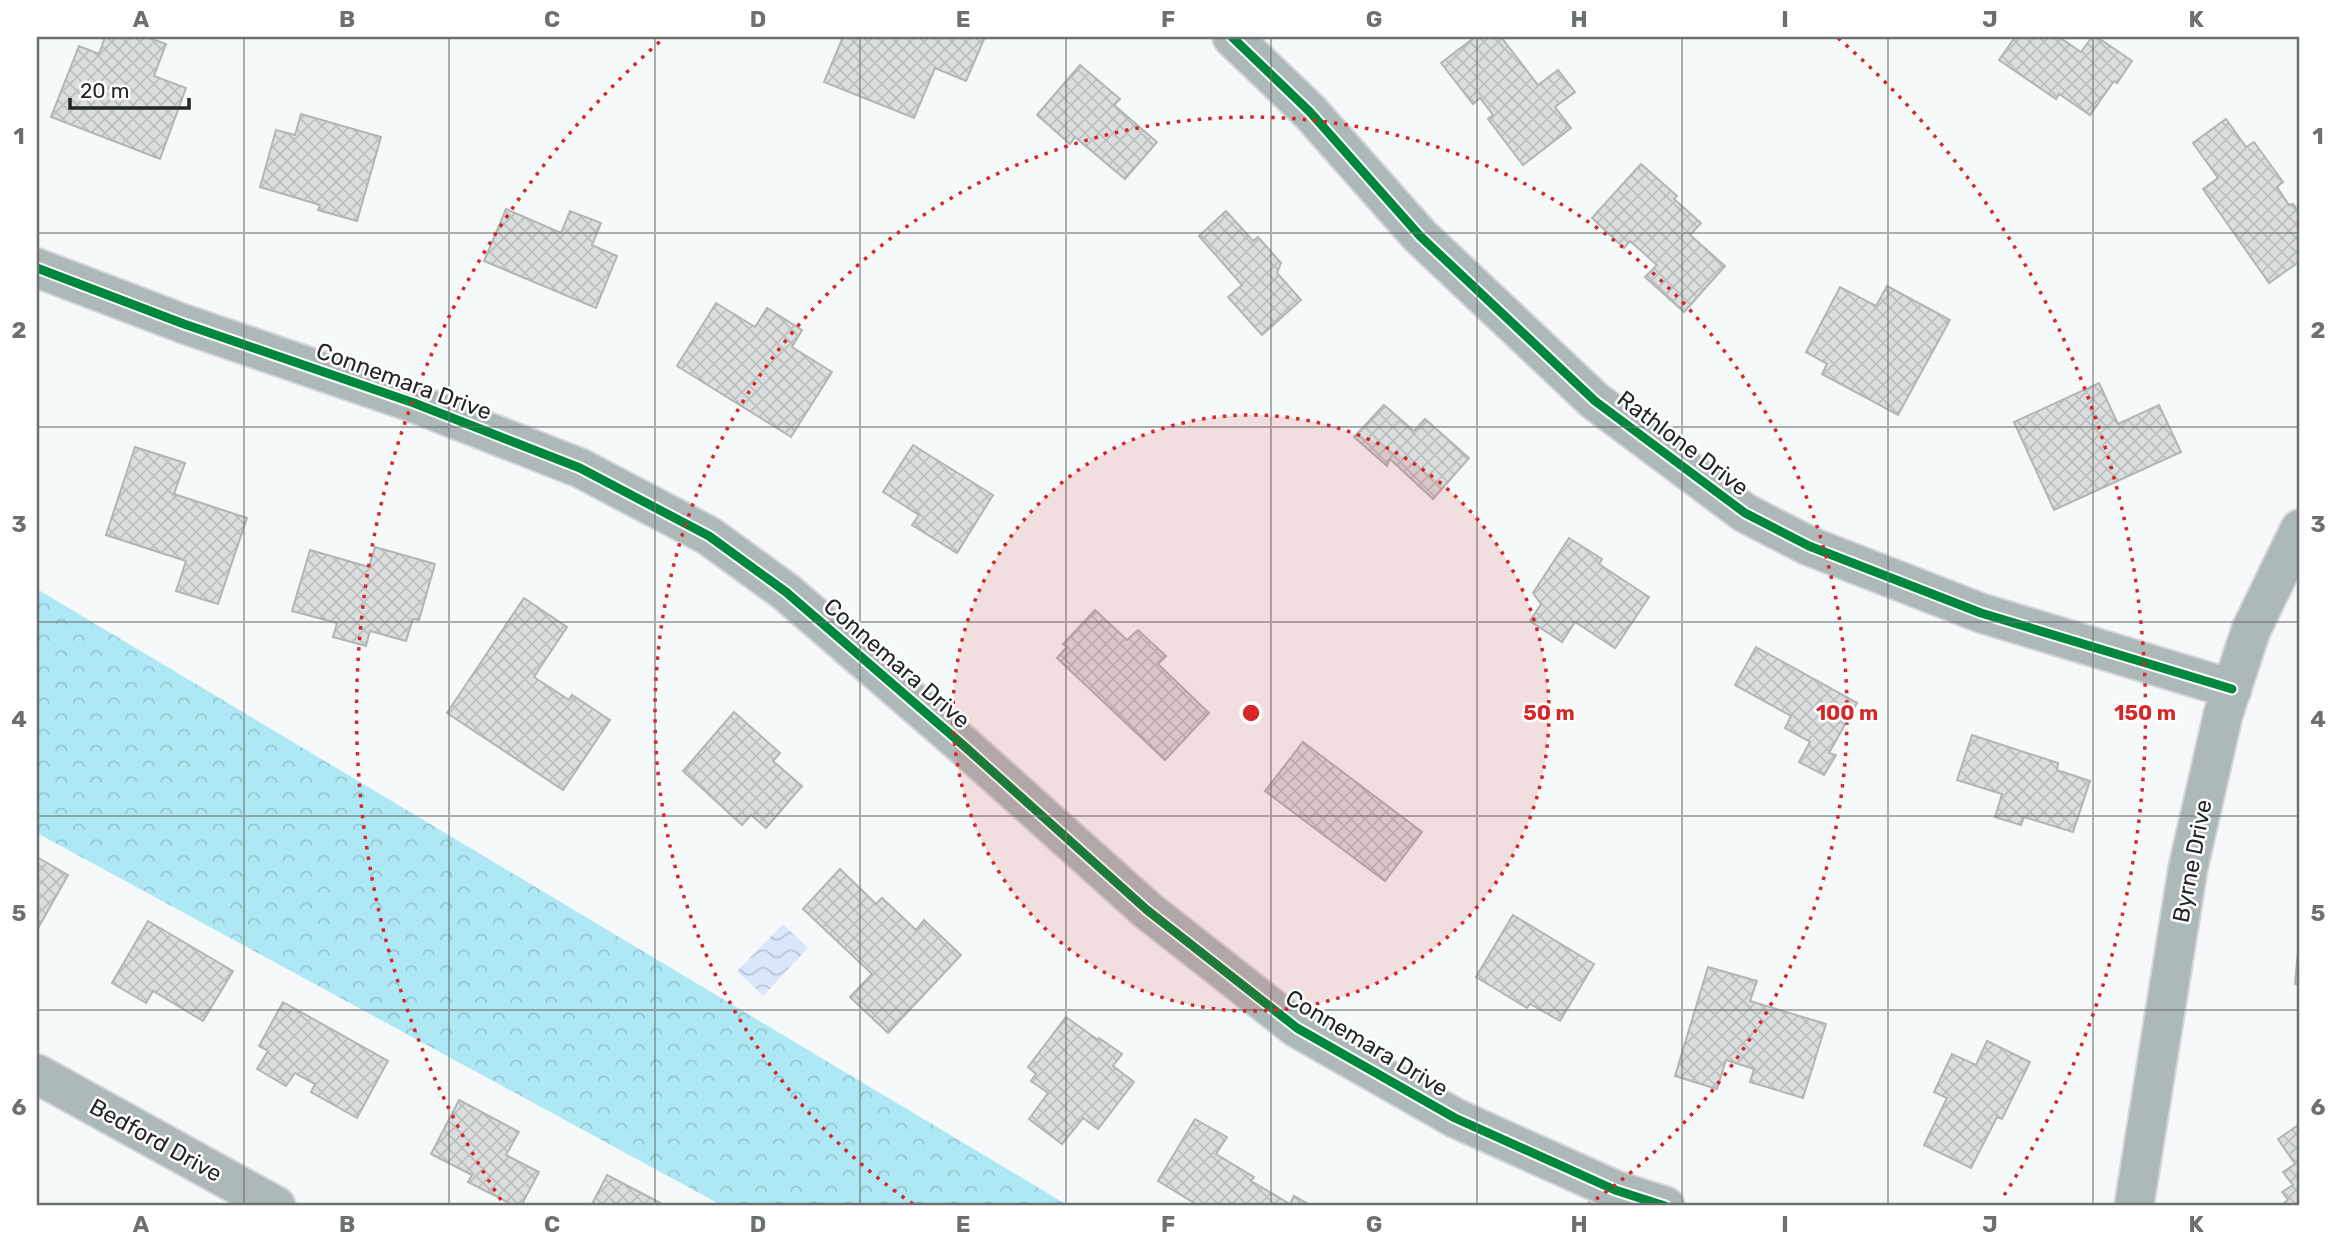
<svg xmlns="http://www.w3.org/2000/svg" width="2337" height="1243" viewBox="0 0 2337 1243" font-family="Rubik,sans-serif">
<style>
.forest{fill:url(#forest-crowns)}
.water{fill:url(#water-waves)}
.building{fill:url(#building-cross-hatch);stroke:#b2b5b6;stroke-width:2}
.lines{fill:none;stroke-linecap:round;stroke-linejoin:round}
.minor-casing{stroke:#d4d6d7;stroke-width:42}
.minor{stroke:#adb9b9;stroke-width:38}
.cycleway-casing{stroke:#fff;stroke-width:13}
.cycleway{stroke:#00873e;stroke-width:9}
.grid{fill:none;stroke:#6c7070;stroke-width:2;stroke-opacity:0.55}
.ring{fill:none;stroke:#d62828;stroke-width:3.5;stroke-dasharray:3.5 7}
.labels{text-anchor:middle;stroke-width:5;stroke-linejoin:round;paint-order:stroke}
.street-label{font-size:23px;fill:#232626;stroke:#fff}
.centre{fill:#d62828;stroke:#fff;stroke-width:3.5}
.ring-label{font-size:21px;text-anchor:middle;font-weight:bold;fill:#d62828;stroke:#fff;stroke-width:5;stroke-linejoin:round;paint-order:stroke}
.neatline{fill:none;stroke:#6c7070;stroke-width:2.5}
.grid-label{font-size:23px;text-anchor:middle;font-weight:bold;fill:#6c7070}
</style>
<defs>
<pattern id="forest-crowns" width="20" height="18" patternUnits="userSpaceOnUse" patternTransform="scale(1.75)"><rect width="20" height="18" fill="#aee8f4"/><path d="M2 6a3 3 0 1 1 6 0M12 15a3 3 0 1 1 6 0" fill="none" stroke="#95c7d1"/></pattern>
<pattern id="water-waves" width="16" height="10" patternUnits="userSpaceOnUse" patternTransform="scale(1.75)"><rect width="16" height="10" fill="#dae6f9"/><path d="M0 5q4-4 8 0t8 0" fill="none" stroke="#bbc5d5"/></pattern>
<pattern id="building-cross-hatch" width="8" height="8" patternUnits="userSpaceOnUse" patternTransform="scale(1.75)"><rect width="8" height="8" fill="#dbdedf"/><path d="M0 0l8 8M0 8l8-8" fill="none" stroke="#bcbebf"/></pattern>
</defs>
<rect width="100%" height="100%" fill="#f5f9fa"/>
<!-- forest -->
<polygon class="forest" points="37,589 1069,1206 723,1206 37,833"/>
<!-- water -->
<polygon class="water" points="783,924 808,948 763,996 737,971"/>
<!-- building -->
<g class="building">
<polygon points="105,37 147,37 166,44 154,76 186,88 160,159 51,117 79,46 99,54"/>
<polygon points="843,37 985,37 966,81 935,68 914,118 824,82"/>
<polygon points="1475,37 1501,37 1538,85 1558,70 1575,92 1555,107 1571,128 1523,165 1488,119 1493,115 1480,98 1473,104 1441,63"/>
<polygon points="2015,37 2059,37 2081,52 2092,37 2097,37 2132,61 2117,83 2114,81 2090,115 2059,94 2056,99 1999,60"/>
<polygon points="1080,65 1120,99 1114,105 1157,142 1125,179 1075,137 1070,144 1037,115"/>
<polygon points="301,114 381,137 357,221 318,210 320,205 260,187 276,130 295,135"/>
<polygon points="2226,119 2246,147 2254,142 2283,182 2277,187 2289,205 2293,204 2300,214 2300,261 2269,283 2203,189 2218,178 2193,143"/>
<polygon points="1641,164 1677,196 1674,199 1701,223 1690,235 1725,266 1684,312 1645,277 1657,265 1630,241 1624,248 1592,218"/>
<polygon points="506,209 561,233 570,211 601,223 592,245 617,256 596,308 484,261"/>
<polygon points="1226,211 1253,241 1258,237 1281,263 1277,273 1301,300 1262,335 1228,297 1242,285 1199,236"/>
<polygon points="1887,286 1950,320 1898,415 1822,374 1827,364 1806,352 1840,287 1876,306"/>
<polygon points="716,303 755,327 767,308 802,330 792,347 832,372 791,437 677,366"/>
<polygon points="2099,383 2118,424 2159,405 2181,452 2054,510 2014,422"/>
<polygon points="1384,405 1414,431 1425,419 1469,458 1433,499 1390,459 1387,466 1354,437"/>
<polygon points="913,445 993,495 957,553 912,525 919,515 883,492"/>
<polygon points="135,447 185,463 174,494 247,518 218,604 176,591 186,561 106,535"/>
<polygon points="1569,538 1602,559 1599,564 1649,597 1615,648 1575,622 1562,642 1530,621 1541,604 1533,593"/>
<polygon points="375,547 435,564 419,620 413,619 406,641 370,631 366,646 333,637 337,623 292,611 310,550 369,567"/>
<polygon points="524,598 567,627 534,677 569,700 572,695 610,720 563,790 447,713"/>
<polygon points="1095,610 1127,640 1138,630 1166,656 1158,664 1209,713 1165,760 1057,658 1067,647 1063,644"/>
<polygon points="1756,647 1857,703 1829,753 1836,755 1824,775 1799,762 1810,742 1785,728 1791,716 1735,685"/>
<polygon points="734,712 780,753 773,761 802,786 766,828 751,815 742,825 683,771"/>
<polygon points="1972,735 2058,763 2057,770 2090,781 2073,832 2024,817 2021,825 1995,817 2002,794 1957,780"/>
<polygon points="1303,742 1422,832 1385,881 1265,791"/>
<polygon points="37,857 68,875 37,930"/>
<polygon points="840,869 876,904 882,898 916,930 924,920 961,955 888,1033 850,997 872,974 803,909"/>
<polygon points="1513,915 1594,964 1560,1021 1530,1004 1527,1008 1476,977"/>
<polygon points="148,921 233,971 203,1021 153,991 146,1003 112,983"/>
<polygon points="2299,940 2300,940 2300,985 2295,984"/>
<polygon points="1708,967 1757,981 1750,1001 1826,1024 1803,1098 1750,1082 1754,1069 1726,1060 1717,1089 1675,1076"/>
<polygon points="283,1002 388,1061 357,1118 311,1092 315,1084 295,1073 286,1086 257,1069 268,1051 259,1046"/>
<polygon points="1066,1017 1098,1040 1099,1038 1122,1054 1113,1066 1134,1082 1098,1129 1083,1118 1062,1144 1029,1119 1048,1093 1031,1081 1036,1074 1028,1067"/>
<polygon points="1987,1041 2030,1062 2002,1119 1997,1117 1971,1168 1924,1145 1947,1098 1934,1092 1952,1054 1976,1065"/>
<polygon points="459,1100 519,1132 506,1155 539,1172 521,1206 515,1206 468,1182 472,1175 431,1154"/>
<polygon points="1195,1119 1227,1137 1216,1154 1254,1177 1251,1181 1290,1204 1294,1196 1312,1206 1199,1206 1158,1181"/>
<polygon points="2300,1124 2300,1206 2280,1206 2288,1200 2282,1192 2293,1185 2283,1172 2295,1164 2278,1139"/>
<polygon points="607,1175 666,1206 591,1206"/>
</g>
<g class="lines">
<defs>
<g id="minor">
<polyline points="1232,37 1310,112 1420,236 1595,401 1745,513 1809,546 1981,613 2232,689"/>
<polyline points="37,268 184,324 414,403 580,468 709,536 786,592 963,745 1147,910 1297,1028 1455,1118 1615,1190 1665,1206"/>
<polyline points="37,1074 276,1206"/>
<polyline points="2134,1206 2188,868 2223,715 2251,630 2300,529"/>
</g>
</defs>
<!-- minor casing -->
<use href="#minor" class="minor-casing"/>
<!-- minor -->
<use href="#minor" class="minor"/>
<defs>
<g id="cycleway">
<polyline points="1232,37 1310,112 1420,236 1595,401 1745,513 1809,546 1981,613 2232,689"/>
<polyline points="37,268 184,324 414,403 580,468 709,536 786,592 963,745 1147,910 1297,1028 1455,1118 1615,1190 1665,1206"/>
</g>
</defs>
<!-- cycleway casing -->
<use href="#cycleway" class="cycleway-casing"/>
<!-- cycleway -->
<use href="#cycleway" class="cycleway"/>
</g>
<!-- grid -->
<path class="grid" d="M244,37V1206M449,37V1206M655,37V1206M860,37V1206M1066,37V1206M1271,37V1206M1477,37V1206M1682,37V1206M1888,37V1206M2093,37V1206M37,233H2300M37,427H2300M37,622H2300M37,816H2300M37,1010H2300"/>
<!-- distance rings -->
<circle cx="1251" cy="713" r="298" fill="#d62828" fill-opacity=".12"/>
<g class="ring">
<circle cx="1251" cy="713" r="298"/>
<path d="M913 1204A596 596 0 1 1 1589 1204"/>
<path d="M501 1200A894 894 0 0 1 664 38M1838 38A894 894 0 0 1 2001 1200"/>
</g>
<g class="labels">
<!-- street labels -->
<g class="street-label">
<text transform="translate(404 381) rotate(20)" y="8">Connemara Drive</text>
<text transform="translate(1683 443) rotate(37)" y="8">Rathlone Drive</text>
<text transform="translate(897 663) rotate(41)" y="8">Connemara Drive</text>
<text transform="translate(2192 861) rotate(-79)" y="8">Byrne Drive</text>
<text transform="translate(1367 1043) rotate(31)" y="8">Connemara Drive</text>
<text transform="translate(156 1140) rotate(29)" y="8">Bedford Drive</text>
</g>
</g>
<circle cx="1251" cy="713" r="10" class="centre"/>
<g class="ring-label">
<text x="1549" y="720">50 m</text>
<text x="1847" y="720">100 m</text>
<text x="2145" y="720">150 m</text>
</g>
<!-- border -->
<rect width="2337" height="1243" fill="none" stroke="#ffffff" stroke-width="77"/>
<!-- scale -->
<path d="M70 98v10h119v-10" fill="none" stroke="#232626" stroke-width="3.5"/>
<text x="80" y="98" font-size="21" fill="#232626" stroke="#ffffff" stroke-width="5" paint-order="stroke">20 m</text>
<rect x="38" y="38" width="2260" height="1166" class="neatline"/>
<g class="grid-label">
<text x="141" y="27">A</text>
<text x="347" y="27">B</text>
<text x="552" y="27">C</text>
<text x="758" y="27">D</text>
<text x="963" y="27">E</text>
<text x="1168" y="27">F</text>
<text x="1374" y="27">G</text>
<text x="1579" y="27">H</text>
<text x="1785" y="27">I</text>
<text x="1990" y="27">J</text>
<text x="2196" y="27">K</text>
<text x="19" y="144">1</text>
<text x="2318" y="144">1</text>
<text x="19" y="338">2</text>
<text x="2318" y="338">2</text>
<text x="19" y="532">3</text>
<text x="2318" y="532">3</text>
<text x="19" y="727">4</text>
<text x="2318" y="727">4</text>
<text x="19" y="921">5</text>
<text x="2318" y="921">5</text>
<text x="19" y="1115">6</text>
<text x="2318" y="1115">6</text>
<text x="141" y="1232">A</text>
<text x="347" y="1232">B</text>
<text x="552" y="1232">C</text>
<text x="758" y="1232">D</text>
<text x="963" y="1232">E</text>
<text x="1168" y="1232">F</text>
<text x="1374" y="1232">G</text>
<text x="1579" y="1232">H</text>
<text x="1785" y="1232">I</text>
<text x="1990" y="1232">J</text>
<text x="2196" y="1232">K</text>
</g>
</svg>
